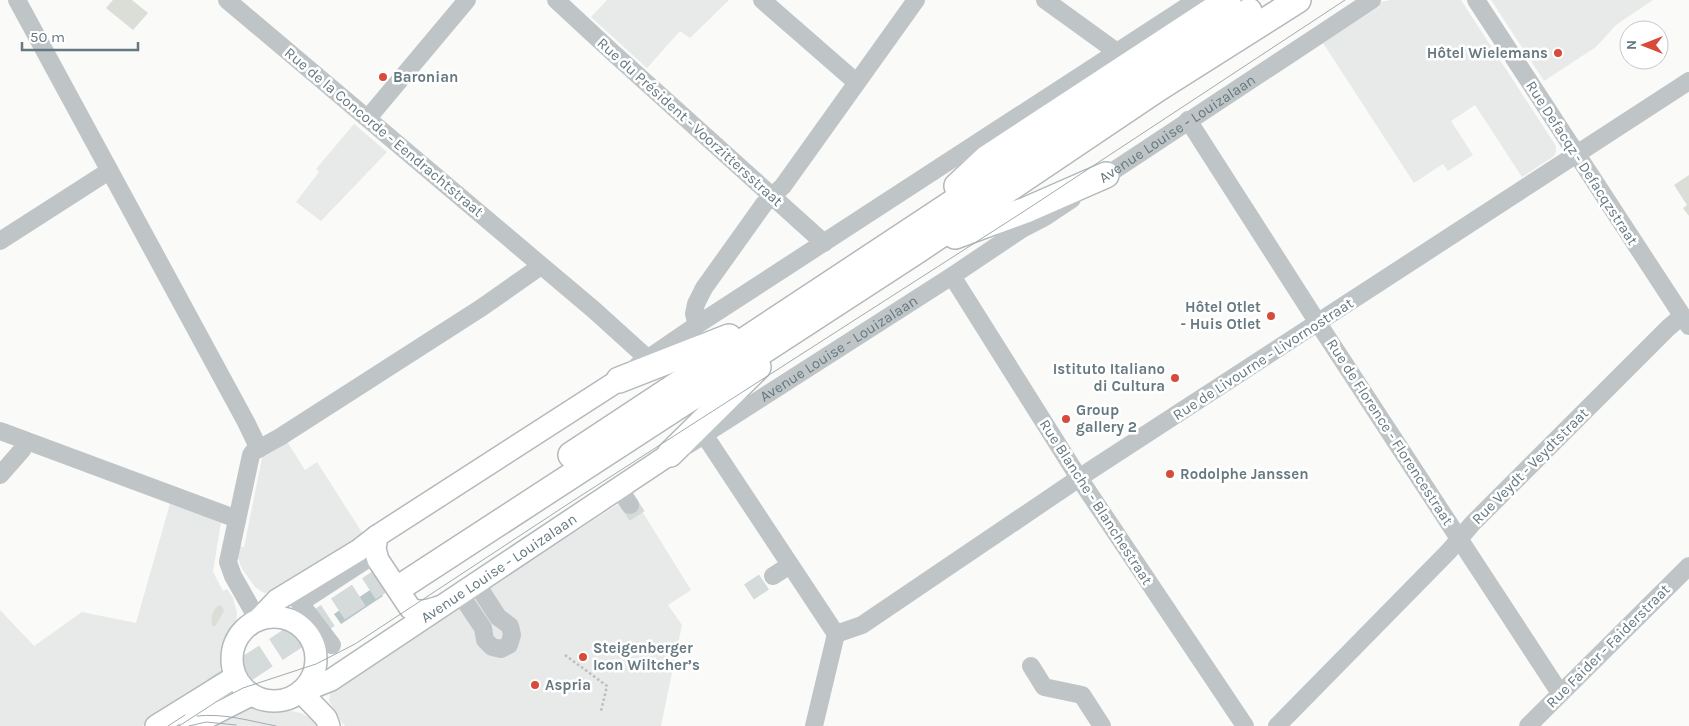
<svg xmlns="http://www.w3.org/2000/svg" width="1689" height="726" viewBox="0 0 1689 726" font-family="Karla,sans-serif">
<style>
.built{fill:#e8eae9}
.green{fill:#dbded7}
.water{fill:#b8c6c8}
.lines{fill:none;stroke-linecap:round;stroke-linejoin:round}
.minor-tunnel{stroke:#d5dada;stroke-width:18;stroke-dasharray:18 9;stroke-linecap:butt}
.highway-tunnel{stroke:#d5dada;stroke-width:25;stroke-dasharray:25 12;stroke-linecap:butt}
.major-casing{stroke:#b3b9bc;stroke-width:24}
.highway-casing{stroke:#b3b8bb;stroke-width:28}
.path{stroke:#babec0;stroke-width:2.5;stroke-dasharray:2.5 2.5;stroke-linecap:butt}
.minor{stroke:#bfc5c7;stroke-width:18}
.major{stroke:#fff;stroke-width:21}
.highway{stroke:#fff;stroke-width:25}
.tram{stroke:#a1aaae;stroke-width:1}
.poi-dot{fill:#d74b3a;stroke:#fff;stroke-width:2}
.labels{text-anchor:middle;stroke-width:5;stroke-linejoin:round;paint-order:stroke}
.poi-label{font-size:15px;font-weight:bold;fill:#667981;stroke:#fff;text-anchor:start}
.street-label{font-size:15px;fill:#667981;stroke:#fff}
</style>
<rect width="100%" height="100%" fill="#fafaf8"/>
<!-- built -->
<g class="built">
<polygon points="607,0 729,0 690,38 680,31 647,68 591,17"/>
<polygon points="1390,0 1461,0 1556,146 1556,152 1554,156 1522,177 1475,105 1451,121 1473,155 1448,171 1443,164 1414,183 1323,43 1379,7 1377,3"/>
<polygon points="1491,0 1653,0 1616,25 1596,47 1544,81"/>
<polygon points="354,124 387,152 321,221 296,202 319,172 316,169"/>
<polygon points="286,440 305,470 317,462 363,534 362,540 273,592 264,593 255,587 242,569 238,558 239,546 244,547 262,458"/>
<polygon points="632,495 691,590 668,605 682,625 661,726 345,726 342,723 329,701 331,689 422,632"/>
<polygon points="171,500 221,522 213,572 223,591 227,589 233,598 237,613 236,623 225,648 219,675 149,726 144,725 141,726 0,726 0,610 34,646 82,612 136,623"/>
<polygon points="249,706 267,711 291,711 301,713 310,718 317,726 199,726"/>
</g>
<!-- green -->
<g class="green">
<polygon points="113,0 132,0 148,13 133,30 106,8"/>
<polygon points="1689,175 1689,216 1683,208 1687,205 1674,185"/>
<path d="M219,605L222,606L224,611L216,625L213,627C210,620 212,609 219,605Z"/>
</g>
<!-- water -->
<polygon class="water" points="376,586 383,596 341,624 334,614"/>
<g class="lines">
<!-- minor-tunnel -->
<g class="minor-tunnel">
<polyline points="630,505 637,516"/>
<polyline points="749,592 773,576"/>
</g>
<!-- highway-tunnel -->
<polyline class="highway-tunnel" points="214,690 396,571"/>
<defs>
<g id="major">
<path d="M377,536L375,549L378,560L410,608C419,614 429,610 439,607"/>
<circle cx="274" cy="659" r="42"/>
<polyline points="258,620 277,600 359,550 377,536 619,380"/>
<path id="s3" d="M301,692L331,680L670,454"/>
<polyline points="301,692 326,718 329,726"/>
<polyline points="156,726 235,677"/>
<polyline points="190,726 251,695"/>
</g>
<g id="highway">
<polyline points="957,186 987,158 1228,0"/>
<polyline points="955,236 1026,210 1106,175"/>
<polyline points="619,380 729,337"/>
<polyline points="670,454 758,367"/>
<polyline points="571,455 1143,77 1249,11"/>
<polyline points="405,584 918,250 1159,88 1298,0"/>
</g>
</defs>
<!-- major casing -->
<use href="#major" class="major-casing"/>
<!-- highway casing -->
<use href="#highway" class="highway-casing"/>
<!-- path -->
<polyline class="path" points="565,655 607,686 601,711"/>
<!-- minor -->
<g class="minor">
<polyline points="17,0 246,422 259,449"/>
<polyline points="227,0 594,310 647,358"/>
<polyline points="556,0 611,51 824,243"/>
<polyline points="762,0 856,82"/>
<polyline points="1045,0 1117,52"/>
<polyline points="1476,0 1689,326"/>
<polyline points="368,118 467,0"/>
<polyline points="1188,120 1318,323 1560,693"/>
<path id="s1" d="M1098,181L1372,0"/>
<polyline points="0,241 109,171"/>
<polyline points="952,276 1079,478 1245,726"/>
<polyline points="697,325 694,314 696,304 704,288 764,204 783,186 916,0"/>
<polyline points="637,366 697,325 1197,0"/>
<polyline points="0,431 237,519"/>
<polyline points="705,436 836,634"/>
<path id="s2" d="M688,445L952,276L1022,229L1045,217L1072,199"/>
<polyline points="0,475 22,450 26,441"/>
<polyline points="619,488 630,505"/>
<polyline points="773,576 790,565"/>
<polyline points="460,594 483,628 485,640 492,647 501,649 509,645 512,635 510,626 498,617 476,583"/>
<polyline points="297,599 332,645"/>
<polyline points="300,603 366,560"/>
<polyline points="258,620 233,576 228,562 251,455 253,452 280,437 481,308 541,266"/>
<polyline points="836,634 862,625 1091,470 1689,81"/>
<polyline points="1031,666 1044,687 1082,695 1102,726"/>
<polyline points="814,726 836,634"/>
<polyline points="1277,726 1449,551 1472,524 1668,328 1682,316"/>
<polyline points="1528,726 1689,566"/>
</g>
<!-- major -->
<use href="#major" class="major"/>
<!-- highway -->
<use href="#highway" class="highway"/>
<!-- tram -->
<g class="tram">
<path d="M197,716C224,713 250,721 276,726"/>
<polyline points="168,726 185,715"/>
<polyline points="179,726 216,702 243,688 316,664 355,644 568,504 1026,210 1345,0"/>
<polyline points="189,726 206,722 236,725"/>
</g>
</g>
<!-- markers -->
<g class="poi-dot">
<circle cx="1558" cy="53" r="5"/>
<circle cx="383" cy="77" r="5"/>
<circle cx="1271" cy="316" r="5"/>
<circle cx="1175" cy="378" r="5"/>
<circle cx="1066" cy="419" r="5"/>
<circle cx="1170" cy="474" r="5"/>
<circle cx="583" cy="657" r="5"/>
<circle cx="535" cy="685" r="5"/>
</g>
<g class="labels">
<!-- poi labels -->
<g class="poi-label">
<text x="1548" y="58" text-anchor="end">Hôtel Wielemans</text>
<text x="393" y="82">Baronian</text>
<text x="1261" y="312" text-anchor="end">Hôtel Otlet<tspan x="1261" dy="17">- Huis Otlet</tspan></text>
<text x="1165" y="374" text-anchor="end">Istituto Italiano<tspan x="1165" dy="17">di Cultura</tspan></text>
<text x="1076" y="415">Group<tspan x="1076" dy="17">gallery 2</tspan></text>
<text x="1180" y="479">Rodolphe Janssen</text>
<text x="593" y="653">Steigenberger<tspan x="593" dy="17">Icon Wiltcher’s</tspan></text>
<text x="545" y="690">Aspria</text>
</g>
<!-- street labels -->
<g class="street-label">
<text transform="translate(690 122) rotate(42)" y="5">Rue du Président - Voorzittersstraat</text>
<text dy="5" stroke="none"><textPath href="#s1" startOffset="95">Avenue Louise - Louizalaan</textPath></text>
<text transform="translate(384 132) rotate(40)" y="5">Rue de la Concorde - Eendrachtstraat</text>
<text transform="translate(1582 163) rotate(57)" y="5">Rue Defacqz - Defacqzstraat</text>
<text dy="5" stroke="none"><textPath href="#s2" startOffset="179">Avenue Louise - Louizalaan</textPath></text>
<text transform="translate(1263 359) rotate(-33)" y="5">Rue de Livourne - Livornostraat</text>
<text transform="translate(1390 432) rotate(57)" y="5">Rue de Florence - Florencestraat</text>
<text transform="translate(1530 466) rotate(-45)" y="5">Rue Veydt - Veydtstraat</text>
<text transform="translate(1096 502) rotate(57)" y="5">Rue Blanche - Blanchestraat</text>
<text dy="5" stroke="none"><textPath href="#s3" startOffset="234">Avenue Louise - Louizalaan</textPath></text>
<text transform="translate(1608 646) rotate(-45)" y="5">Rue Faider - Faiderstraat</text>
</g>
</g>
<!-- north arrow -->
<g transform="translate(1644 45) rotate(270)"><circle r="24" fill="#ffffff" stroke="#c2c9cd"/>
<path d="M0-4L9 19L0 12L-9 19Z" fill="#d74b3a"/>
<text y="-8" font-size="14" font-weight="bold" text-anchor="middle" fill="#667981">N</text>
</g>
<!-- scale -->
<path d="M22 42v8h116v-8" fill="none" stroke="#667981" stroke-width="2.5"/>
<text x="30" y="42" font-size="15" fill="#667981" stroke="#ffffff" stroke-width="4" paint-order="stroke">50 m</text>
</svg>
